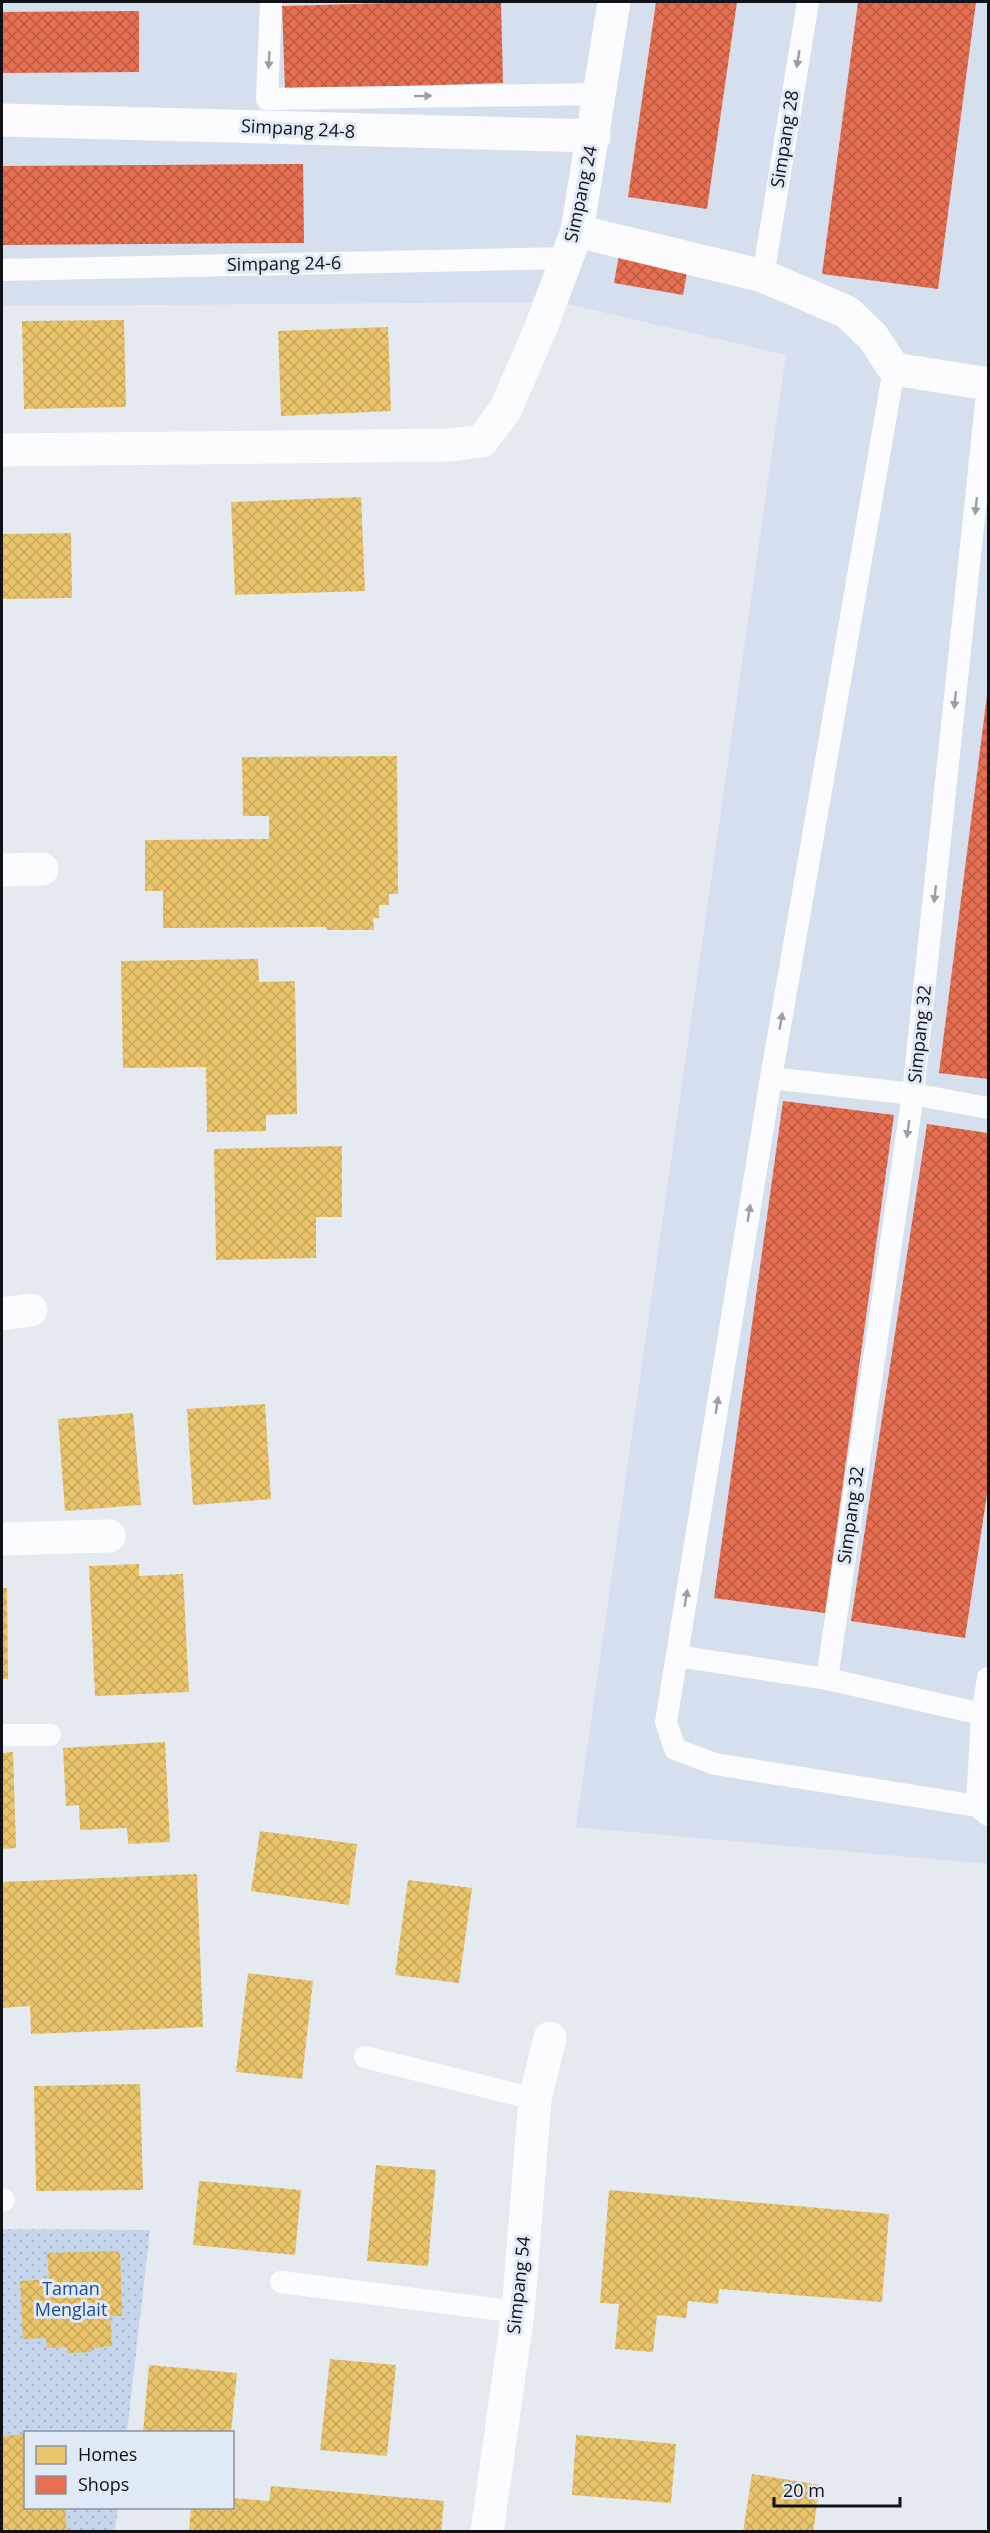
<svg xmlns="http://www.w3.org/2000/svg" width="990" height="2533" viewBox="0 0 990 2533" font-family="'Open Sans',sans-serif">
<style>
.built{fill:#d5dfed}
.garden{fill:url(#garden-dots)}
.homes{fill:url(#homes-cross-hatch)}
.shops{fill:url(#shops-cross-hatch)}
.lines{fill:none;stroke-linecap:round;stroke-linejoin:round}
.service{stroke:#fbfcfd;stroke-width:22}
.minor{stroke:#fbfcfd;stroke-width:33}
.oneway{fill:#9d9ea1}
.labels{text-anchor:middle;stroke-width:6;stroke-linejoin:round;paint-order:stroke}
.street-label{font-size:18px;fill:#101217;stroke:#e0e9f6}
.park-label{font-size:18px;fill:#204d91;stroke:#e0e9f6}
</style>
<defs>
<pattern id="garden-dots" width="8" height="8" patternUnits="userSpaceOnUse" patternTransform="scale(1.5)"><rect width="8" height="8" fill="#c5d5ec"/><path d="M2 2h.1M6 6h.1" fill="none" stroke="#a8b6ca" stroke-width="1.8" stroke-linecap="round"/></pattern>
<pattern id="homes-cross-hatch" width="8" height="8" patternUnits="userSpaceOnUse" patternTransform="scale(1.5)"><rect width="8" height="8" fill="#e9c46a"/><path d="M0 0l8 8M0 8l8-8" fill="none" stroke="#c7a75b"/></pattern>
<pattern id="shops-cross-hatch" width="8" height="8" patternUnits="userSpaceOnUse" patternTransform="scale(1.5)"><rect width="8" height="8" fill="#e76f51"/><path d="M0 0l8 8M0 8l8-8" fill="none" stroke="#ba5a42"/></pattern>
</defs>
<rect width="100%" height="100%" fill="#e5eaf1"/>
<!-- built -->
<polygon class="built" points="2,2 988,2 988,1864 576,1827 786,355 559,302 2,306"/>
<!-- garden -->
<polygon class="garden" points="2,2229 150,2230 127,2432 26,2432 26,2508 118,2508 115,2531 2,2532"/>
<!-- homes -->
<g class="homes">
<polygon points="124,320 126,407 24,409 22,321"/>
<polygon points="388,327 391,411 281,416 278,331"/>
<polygon points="361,497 365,591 235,595 231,502"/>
<polygon points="71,533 72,598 2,599 2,534"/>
<polygon points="397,756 398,894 389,894 389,905 379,905 379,918 373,918 374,930 327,930 326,927 163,928 163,891 145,891 145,840 269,839 269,816 243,816 242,757"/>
<polygon points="258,959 259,982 295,981 297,1114 266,1115 266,1131 207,1132 206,1067 123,1068 121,961"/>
<polygon points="342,1146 342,1217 316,1217 316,1258 216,1260 214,1149"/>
<polygon points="265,1404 271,1499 193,1505 187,1409"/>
<polygon points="133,1413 141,1505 65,1511 58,1419"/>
<polygon points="139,1564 139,1576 183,1574 189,1692 95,1696 89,1566"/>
<polygon points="2,1588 7,1588 8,1679 2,1679"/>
<polygon points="165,1742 170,1842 128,1844 127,1828 80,1830 79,1805 66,1806 63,1748"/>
<polygon points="13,1752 16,1848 2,1849 2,1753"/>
<polygon points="260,1831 357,1844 349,1905 251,1891"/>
<polygon points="197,1874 203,2027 31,2034 30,2006 2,2008 2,1882"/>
<polygon points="408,1880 472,1888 459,1983 395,1975"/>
<polygon points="248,1973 313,1981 302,2079 236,2072"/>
<polygon points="140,2084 143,2190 36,2191 34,2086"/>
<polygon points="376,2165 436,2170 428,2266 367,2261"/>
<polygon points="199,2181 301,2190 295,2255 193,2245"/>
<polygon points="609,2190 889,2214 882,2302 719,2289 718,2304 688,2301 686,2318 657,2315 653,2352 615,2349 619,2304 600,2303"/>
<polygon points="120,2251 122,2316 110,2316 112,2346 92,2348 92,2352 67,2353 67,2347 47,2348 46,2338 23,2339 20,2281 49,2279 47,2253"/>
<polygon points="330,2359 396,2365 387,2456 320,2450"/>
<polygon points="149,2365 237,2373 231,2432 143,2432"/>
<polygon points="26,2434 26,2508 65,2508 67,2532 2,2532 2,2436"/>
<polygon points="576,2435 676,2444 671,2503 572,2495"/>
<polygon points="752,2474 820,2485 813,2532 743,2532"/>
<polygon points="271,2486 444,2501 441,2532 189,2532 191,2508 232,2508 232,2498 269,2501"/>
</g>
<!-- shops -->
<g class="shops">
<polygon points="424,2 501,2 503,83 285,90 282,6"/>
<polygon points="656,2 737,2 707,209 628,197"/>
<polygon points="858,2 976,2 938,289 822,274"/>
<polygon points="139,11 139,72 2,73 2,12"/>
<polygon points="303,164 304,243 2,245 2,166"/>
<polygon points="620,249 689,262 683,295 614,283"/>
<polygon points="987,695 988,695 988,1079 939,1073"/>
<polygon points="783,1101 894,1115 825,1613 714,1598"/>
<polygon points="927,1124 988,1133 988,1488 965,1638 851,1621"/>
</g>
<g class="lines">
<!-- service -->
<g class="service">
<polyline points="271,2 267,99 600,94"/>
<polyline points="2,270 566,258"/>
<polyline points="763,276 808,2"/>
<polyline points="894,369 771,1078 666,1722 675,1749 715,1764 977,1806 988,1815"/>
<polyline points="771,1078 913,1094 988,1108"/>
<polyline points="677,1656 827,1679 982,1714"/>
<polyline points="827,1679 913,1094 988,385"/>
<polyline points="2,1735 50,1735"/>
<polyline points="977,1806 982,1714 988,1678"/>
<polyline points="365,2057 535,2099"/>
<polyline points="2,2200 4,2200"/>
<polyline points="281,2282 518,2312"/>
</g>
<!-- minor -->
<g class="minor">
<polyline points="2,120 594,136"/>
<polyline points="577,231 763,276 847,312 873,337 894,369 988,384"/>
<polyline points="2,450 451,445 482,441 505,410 540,330 577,231 614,2"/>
<polyline points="2,870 42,869"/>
<polyline points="2,1314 31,1310"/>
<polyline points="2,1539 109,1536"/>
<polyline points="487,2532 518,2312 535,2099 550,2038"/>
</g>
</g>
<!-- one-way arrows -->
<defs><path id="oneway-solid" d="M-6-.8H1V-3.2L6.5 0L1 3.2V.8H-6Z" transform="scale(1.5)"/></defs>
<g class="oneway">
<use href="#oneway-solid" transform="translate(798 59) rotate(99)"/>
<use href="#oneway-solid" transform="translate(269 60) rotate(93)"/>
<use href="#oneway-solid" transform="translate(423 96) rotate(-1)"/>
<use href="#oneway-solid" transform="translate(976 506) rotate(96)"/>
<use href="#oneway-solid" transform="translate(955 700) rotate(96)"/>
<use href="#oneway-solid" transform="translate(935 894) rotate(96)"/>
<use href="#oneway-solid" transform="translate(781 1021) rotate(-80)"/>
<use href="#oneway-solid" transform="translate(908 1129) rotate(98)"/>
<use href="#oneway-solid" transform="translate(749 1213) rotate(-81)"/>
<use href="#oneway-solid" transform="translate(717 1405) rotate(-81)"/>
<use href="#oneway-solid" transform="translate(686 1598) rotate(-81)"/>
</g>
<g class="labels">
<!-- street labels -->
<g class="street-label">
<text transform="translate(298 129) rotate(3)" y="6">Simpang 24-8</text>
<text transform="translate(785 139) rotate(-81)" y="6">Simpang 28</text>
<text transform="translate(581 194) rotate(-78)" y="6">Simpang 24</text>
<text transform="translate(284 264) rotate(-1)" y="6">Simpang 24-6</text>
<text transform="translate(920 1034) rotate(-84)" y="6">Simpang 32</text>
<text transform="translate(851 1515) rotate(-82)" y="6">Simpang 32</text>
<text transform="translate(519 2285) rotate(-84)" y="6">Simpang 54</text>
</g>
<!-- park labels -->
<g class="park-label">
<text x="71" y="2295">Taman<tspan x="71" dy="21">Menglait</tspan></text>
</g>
</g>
<!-- border -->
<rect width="990" height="2533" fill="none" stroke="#101217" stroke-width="6"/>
<!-- legend -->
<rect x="24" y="2431" width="210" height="78" fill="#e0e9f6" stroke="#8d939d" stroke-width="1.5"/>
<rect x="36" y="2446" width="30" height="18" fill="#e9c46a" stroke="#8d939d" stroke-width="1.5"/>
<text x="78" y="2461" font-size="18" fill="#101217">Homes</text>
<rect x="36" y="2476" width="30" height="18" fill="#e76f51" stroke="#8d939d" stroke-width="1.5"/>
<text x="78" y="2491" font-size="18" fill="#101217">Shops</text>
<!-- scale -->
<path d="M774 2497v9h126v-9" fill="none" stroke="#101217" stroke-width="3"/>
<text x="783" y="2497" font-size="18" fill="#101217" stroke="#e0e9f6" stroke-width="4.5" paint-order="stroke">20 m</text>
</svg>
